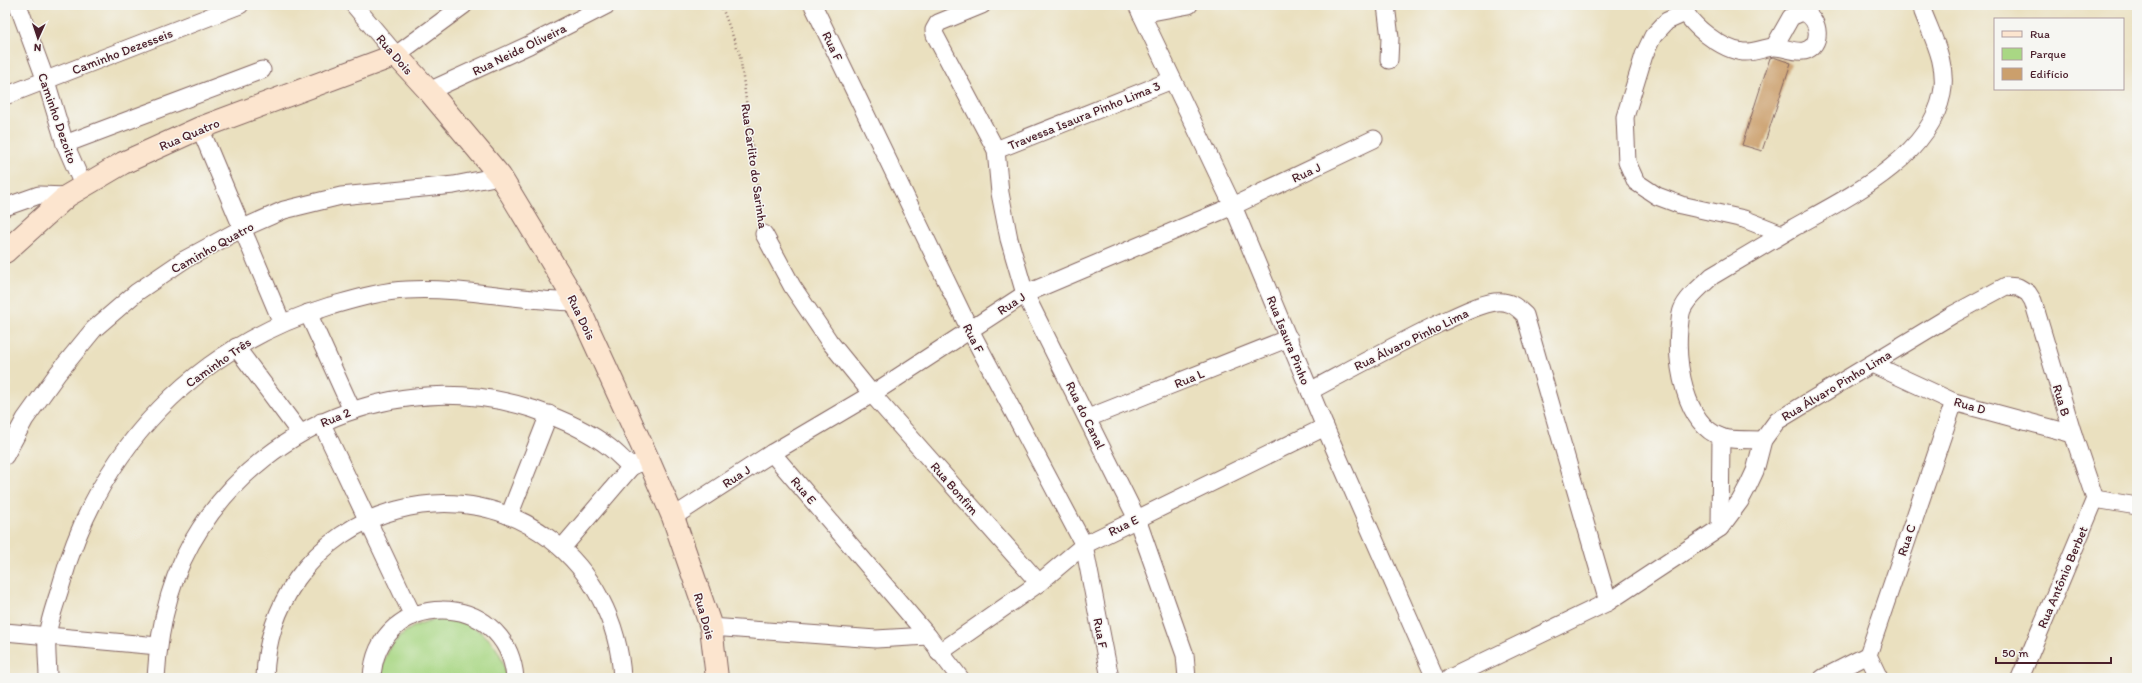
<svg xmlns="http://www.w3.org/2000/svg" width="2142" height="683" viewBox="0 0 2142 683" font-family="Itim,sans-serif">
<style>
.green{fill:#a9d784;stroke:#7a7b58}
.building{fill:#cb9f6c}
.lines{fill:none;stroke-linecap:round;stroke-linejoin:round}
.street-casing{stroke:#82635f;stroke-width:19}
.secondary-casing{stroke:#82635f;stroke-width:24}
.path{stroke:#82635f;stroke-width:2.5;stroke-dasharray:1 3;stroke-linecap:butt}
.street{stroke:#fff;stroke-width:17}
.secondary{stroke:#fce5cf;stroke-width:22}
.labels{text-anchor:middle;stroke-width:3;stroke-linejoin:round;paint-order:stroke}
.street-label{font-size:13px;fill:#4a1f2b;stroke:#f6f6f2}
</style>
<rect width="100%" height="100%" fill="#f6f6f2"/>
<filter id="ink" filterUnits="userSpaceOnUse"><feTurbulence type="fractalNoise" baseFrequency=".025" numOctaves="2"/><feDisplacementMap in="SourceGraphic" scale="8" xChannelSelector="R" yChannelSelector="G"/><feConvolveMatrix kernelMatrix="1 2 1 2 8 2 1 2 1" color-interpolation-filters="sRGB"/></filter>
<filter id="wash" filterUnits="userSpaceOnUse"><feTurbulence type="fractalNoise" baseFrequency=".012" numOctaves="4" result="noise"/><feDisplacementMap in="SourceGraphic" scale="16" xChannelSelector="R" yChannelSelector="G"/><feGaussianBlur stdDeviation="0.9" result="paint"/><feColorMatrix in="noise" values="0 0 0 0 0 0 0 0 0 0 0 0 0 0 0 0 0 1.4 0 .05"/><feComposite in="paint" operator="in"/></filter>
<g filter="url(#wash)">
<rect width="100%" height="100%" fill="#eae0bf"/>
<!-- green -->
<path class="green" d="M445,618C477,623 503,643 506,678H381C383,642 411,621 445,618Z"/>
<g id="blocks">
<!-- building -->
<polygon class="building" points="1773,57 1791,63 1762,151 1742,145 1770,58"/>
</g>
</g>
<g filter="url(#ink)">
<use href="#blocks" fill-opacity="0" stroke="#82635f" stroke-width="1"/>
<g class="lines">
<defs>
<g id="street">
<polyline points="18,5 46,81 65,144 83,185"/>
<polyline points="354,5 396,55 464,5"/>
<polyline points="813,5 970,330 1084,545 1110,678"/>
<polyline points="982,5 938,23 934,30 935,35 996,150 1000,193 1009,239 1025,294 1137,519 1185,655 1187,678"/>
<polyline points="1137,5 1233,206 1325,427 1435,678"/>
<polyline points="1386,5 1390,38 1389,60"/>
<path d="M1683,5C1688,25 1723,50 1743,52C1754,53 1763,48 1773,47C1783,46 1793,53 1804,51C1823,46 1820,20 1805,13H1800L1791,17L1774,47"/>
<polyline points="1685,13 1667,21 1653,36 1644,55 1625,117 1627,162 1636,182 1657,196 1681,205 1744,219 1782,234"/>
<polyline points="1141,14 1189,5"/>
<polyline points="429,91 529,45 607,5"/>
<polyline points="5,96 240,5"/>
<polyline points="200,128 282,323"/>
<polyline points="65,144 262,70"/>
<polyline points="996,150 1172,80"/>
<polyline points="5,207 39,195 67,196"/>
<polyline points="764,234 792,286 829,341 872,394 1039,583"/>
<polyline points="308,313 352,410"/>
<polyline points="236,347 300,433"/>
<polyline points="1872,364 1954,402 2073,434"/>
<path d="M1310,391C1353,368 1395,345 1438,324C1456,316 1476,305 1495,302C1508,300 1516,306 1525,315L1608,602"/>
<polyline points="1088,418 1289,338"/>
<polyline points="321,422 413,616"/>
<path d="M1763,440C1752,439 1730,441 1721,437C1684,423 1676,362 1679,329C1680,323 1680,315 1682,310C1687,297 1702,286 1712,276C1739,260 1766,244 1793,228C1846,198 1929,159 1942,94C1948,65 1933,38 1923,12L1922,5"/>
<polyline points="772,453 928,636 960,678"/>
<polyline points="5,456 25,419 58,373 94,329 137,292 184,260 241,229 284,210 341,196 454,185 500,176"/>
<polyline points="2095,499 2137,506"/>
<polyline points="509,516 549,414"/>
<polyline points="673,517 772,453 872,394 1025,294 1233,206 1374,139"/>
<polyline points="1720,528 1721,437"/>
<polyline points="562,548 631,467"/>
<polyline points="711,627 876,639 928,636"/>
<polyline points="5,632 158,646"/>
<polyline points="939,653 1039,583 1084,545 1325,427"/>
<path d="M48,678C48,665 46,650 47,637C49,619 57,600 62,582C100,447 196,347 330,306C355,299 381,291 407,290C463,287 519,301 576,302"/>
<path d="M156,678C159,625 170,574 200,529C271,419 408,369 533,409C559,418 587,430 609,447C617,453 623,460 631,467L648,459"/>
<path d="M265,678C266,642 277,608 297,579C321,545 357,520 397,510C512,479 616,563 622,678"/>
<path d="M372,678C376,588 507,587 515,678"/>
<polyline points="1450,678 1608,602 1720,528 1740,501 1748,486 1755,471 1763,440 1777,421 1952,315 2006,286 2018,287 2028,293 2033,301 2073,434 2095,499"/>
<polyline points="1823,678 1868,655"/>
<polyline points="1879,678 1868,655 1954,402"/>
<polyline points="2020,678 2095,499"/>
</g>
<polyline id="secondary" points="5,252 67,196 123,163 200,128 396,55 429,91 500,176 576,302 648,459 673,517 711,627 717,678"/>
</defs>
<!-- street casing -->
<use href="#street" class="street-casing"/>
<!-- secondary casing -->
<use href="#secondary" class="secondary-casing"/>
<!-- path -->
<polyline class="path" points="721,5 740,55 762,220"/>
<!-- street -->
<use href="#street" class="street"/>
<!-- secondary -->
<use href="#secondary" class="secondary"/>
</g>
</g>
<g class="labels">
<!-- street labels -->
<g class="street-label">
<text transform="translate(833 46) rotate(64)" y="5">Rua F</text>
<text transform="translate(519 49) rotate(-26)" y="5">Rua Neide Oliveira</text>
<text transform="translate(122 51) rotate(-21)" y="5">Caminho Dezesseis</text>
<text transform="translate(395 54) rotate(49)" y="5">Rua Dois</text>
<text transform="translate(1084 115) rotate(-22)" y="5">Travessa Isaura Pinho Lima 3</text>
<text transform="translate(58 118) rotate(71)" y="5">Caminho Dezoito</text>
<text transform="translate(189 134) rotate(-23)" y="5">Rua Quatro</text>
<text transform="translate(755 166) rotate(82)" y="5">Rua Carlito do Sarinha</text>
<text transform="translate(1306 172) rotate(-25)" y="5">Rua J</text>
<text transform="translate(212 247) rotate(-29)" y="5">Caminho Quatro</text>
<text transform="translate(1011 303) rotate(-33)" y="5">Rua J</text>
<text transform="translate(582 317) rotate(64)" y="5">Rua Dois</text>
<text transform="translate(974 338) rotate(63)" y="5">Rua F</text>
<text transform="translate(1411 339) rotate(-26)" y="5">Rua Álvaro Pinho Lima</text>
<text transform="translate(1289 340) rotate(68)" y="5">Rua Isaura Pinho</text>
<text transform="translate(218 362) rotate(-35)" y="5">Caminho Três</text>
<text transform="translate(1189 378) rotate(-22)" y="5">Rua L</text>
<text transform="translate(1836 385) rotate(-31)" y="5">Rua Álvaro Pinho Lima</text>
<text transform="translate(2062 400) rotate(73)" y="5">Rua B</text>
<text transform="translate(1970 405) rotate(16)" y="5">Rua D</text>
<text transform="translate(1086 415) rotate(64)" y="5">Rua do Canal</text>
<text transform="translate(335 417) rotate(-22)" y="5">Rua 2</text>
<text transform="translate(736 476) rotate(-33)" y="5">Rua J</text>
<text transform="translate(955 488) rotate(49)" y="5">Rua Bonfim</text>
<text transform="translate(804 490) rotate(50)" y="5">Rua E</text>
<text transform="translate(1123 525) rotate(-26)" y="5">Rua E</text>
<text transform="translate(1906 540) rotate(-71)" y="5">Rua C</text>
<text transform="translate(2062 577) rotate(-67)" y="5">Rua Antônio Berbet</text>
<text transform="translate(705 616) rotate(74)" y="5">Rua Dois</text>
<text transform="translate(1101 633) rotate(79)" y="5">Rua F</text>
</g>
</g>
<!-- margin -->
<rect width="2142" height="683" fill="none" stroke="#f6f6f2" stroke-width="20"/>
<!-- legend -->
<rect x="1994" y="18" width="130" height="72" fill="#f6f6f2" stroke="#b1a0a2"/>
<rect x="2002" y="31" width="20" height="6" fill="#fce5cf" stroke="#b1a0a2"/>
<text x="2030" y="38" font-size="12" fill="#4a1f2b">Rua</text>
<rect x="2002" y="48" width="20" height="12" fill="#a9d784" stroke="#b1a0a2"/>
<text x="2030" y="58" font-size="12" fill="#4a1f2b">Parque</text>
<rect x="2002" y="68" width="20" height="12" fill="#cb9f6c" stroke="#b1a0a2"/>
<text x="2030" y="78" font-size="12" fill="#4a1f2b">Edifício</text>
<!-- north arrow -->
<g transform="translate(38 38) rotate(183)" stroke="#f6f6f2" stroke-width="3" paint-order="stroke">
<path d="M0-3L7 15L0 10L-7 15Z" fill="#4a1f2b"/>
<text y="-6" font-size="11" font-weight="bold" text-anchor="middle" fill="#4a1f2b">N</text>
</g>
<!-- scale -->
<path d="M1996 657v6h115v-6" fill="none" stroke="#4a1f2b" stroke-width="2"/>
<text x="2002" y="657" font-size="12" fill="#4a1f2b" stroke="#f6f6f2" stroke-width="3" paint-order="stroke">50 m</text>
</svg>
